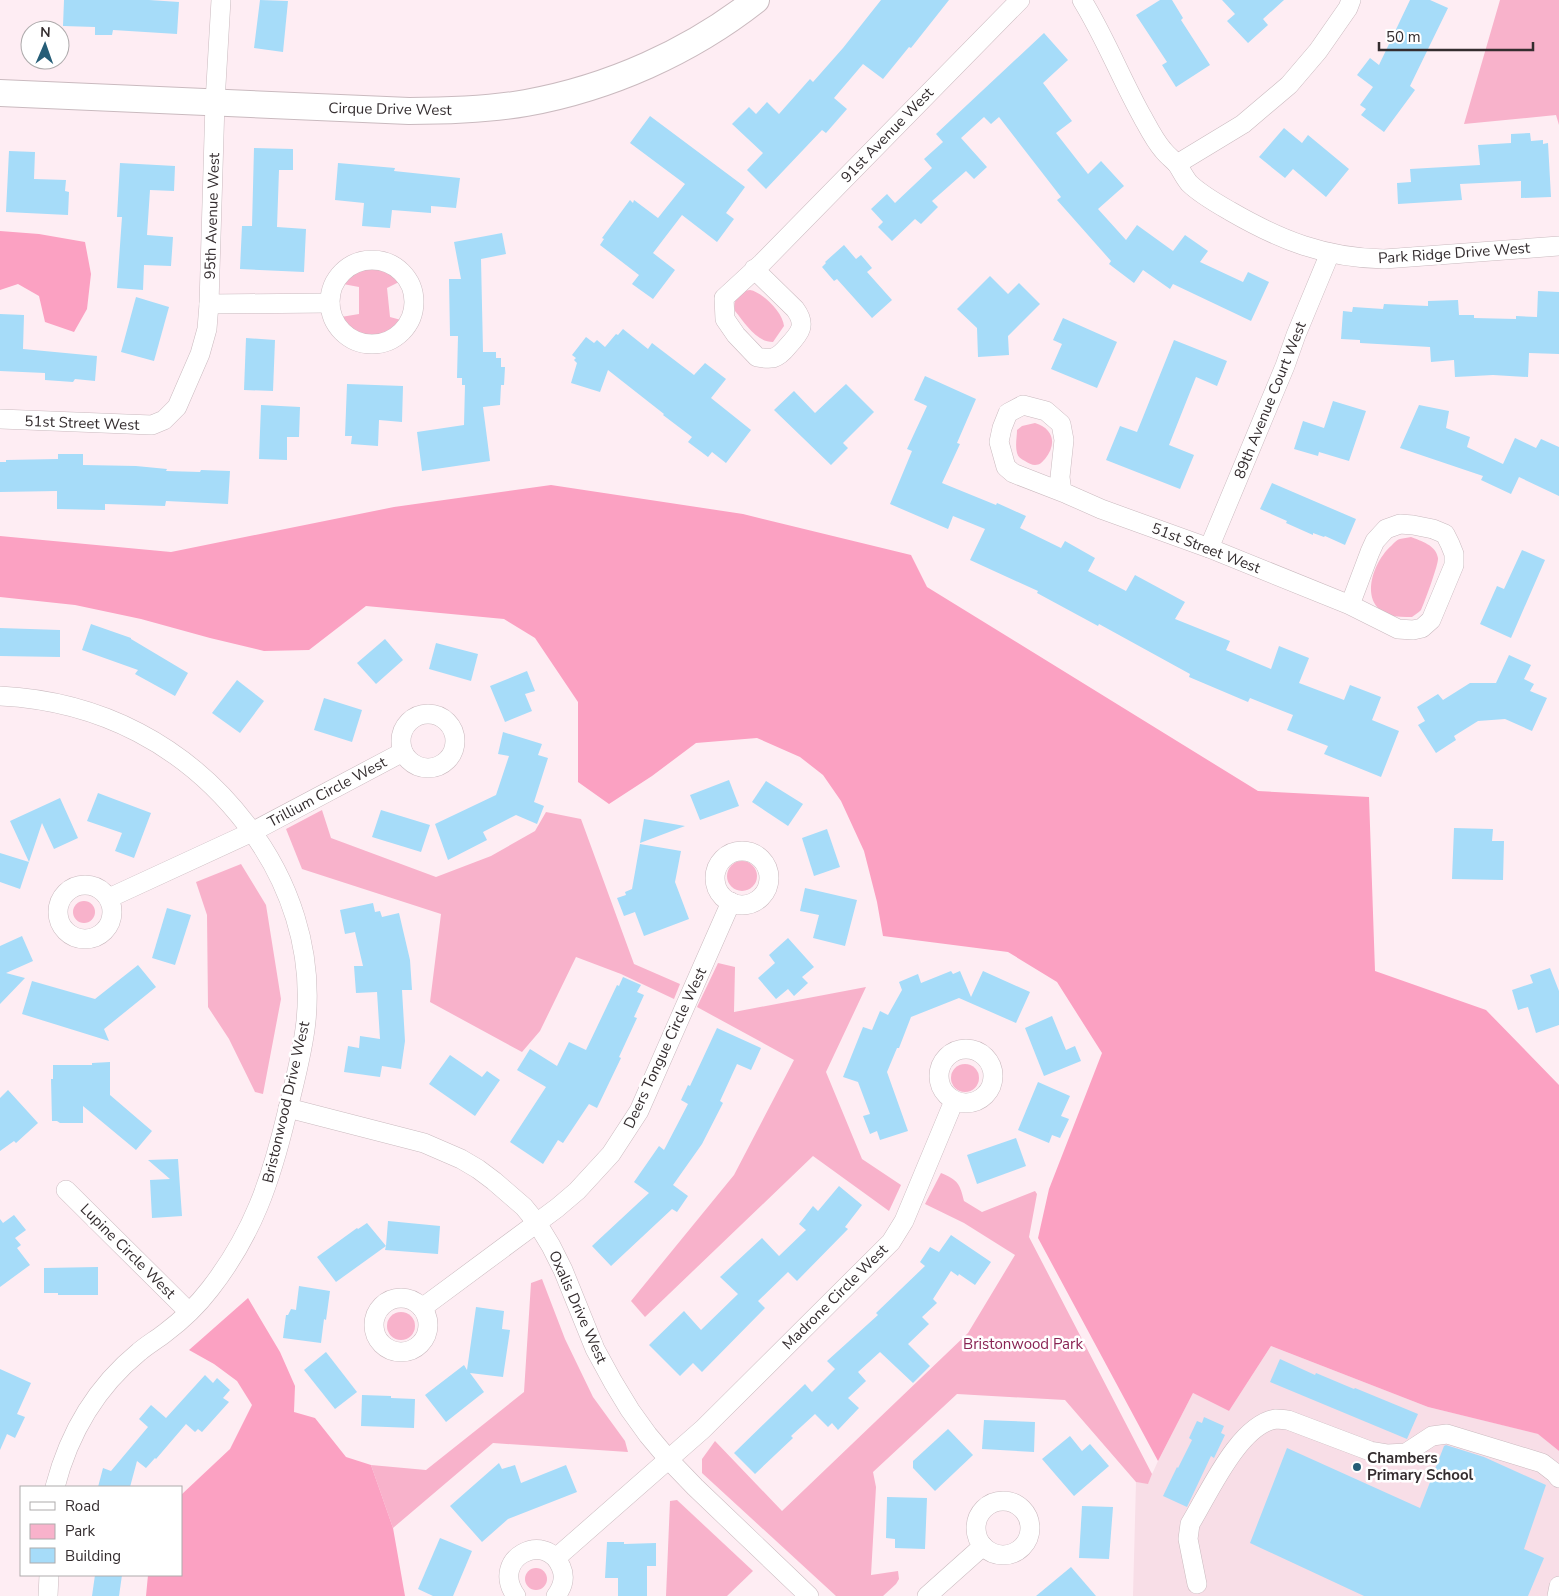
<svg xmlns="http://www.w3.org/2000/svg" width="1559" height="1596" viewBox="0 0 1559 1596" font-family="'Nunito Sans',sans-serif">
<style>
.built{fill:#f8dee7}
.green{fill:#f8b2cb}
.forest{fill:#fba1c2}
.building{fill:#a6dcf9}
.lines{fill:none;stroke-linecap:round;stroke-linejoin:round}
.street-casing{stroke:#cababf;stroke-width:20}
.secondary-casing{stroke:#cababf;stroke-width:28}
.street{stroke:#fff;stroke-width:19}
.secondary{stroke:#fff;stroke-width:26}
.poi-dot{fill:#255d77;stroke:#fff;stroke-width:2}
.labels{text-anchor:middle;stroke-width:5;stroke-linejoin:round;paint-order:stroke}
.street-label{font-size:15px;fill:#342d2f;stroke:#fff}
.park-label{font-size:15px;fill:#892353;stroke:#fff}
.poi-label{font-size:15px;font-weight:bold;fill:#342d2f;stroke:#fff;text-anchor:start}
</style>
<rect width="100%" height="100%" fill="#feedf3"/>
<!-- built -->
<polygon class="built" points="1271,1346 1428,1407 1539,1434 1559,1451 1559,1596 1133,1596 1136,1482 1148,1483 1158,1461 1193,1393 1229,1411"/>
<!-- green -->
<g class="green">
<polygon points="1500,0 1559,0 1559,125 1556,115 1464,124"/>
<path d="M371,267C384,268 392,272 401,281L387,288L390,317L401,320C396,337 372,339 358,333C350,330 346,323 341,317L359,314V287L343,284C351,274 358,270 371,267Z"/>
<path d="M750,290C762,292 783,312 784,326L773,342C756,342 745,323 735,311C732,301 739,291 750,290Z"/>
<path d="M1035,423C1054,429 1057,444 1045,459C1042,462 1040,465 1035,465C1032,465 1028,463 1025,461C1021,459 1018,457 1017,453C1015,445 1017,437 1017,430L1022,426Z"/>
<path d="M1411,537C1421,541 1436,545 1438,558C1439,563 1424,604 1421,610C1419,612 1415,615 1412,617C1405,617 1396,617 1389,615C1358,603 1373,562 1391,546C1393,544 1396,540 1400,539C1403,538 1408,538 1411,537Z"/>
<polygon points="322,810 331,838 436,877 491,856 535,831 546,812 581,819 634,964 680,984 674,999 621,974 576,957 540,1031 522,1052 430,1002 441,914 302,869 286,829"/>
<circle cx="742" cy="876" r="15"/>
<polygon points="241,864 266,905 281,999 263,1094 255,1092 229,1039 208,1007 207,915 196,882"/>
<circle cx="84" cy="912" r="11"/>
<polygon points="718,963 735,967 734,1012 866,987 826,1072 862,1159 901,1185 889,1211 813,1156 645,1317 631,1301 734,1175 794,1060 697,1007"/>
<circle cx="965" cy="1078" r="14"/>
<path d="M941,1173C958,1180 960,1184 964,1201L982,1212L1035,1191L1037,1194L1029,1237L1152,1474L1148,1484L1136,1482L1065,1400L957,1394L873,1472L876,1487L871,1575L898,1571L899,1579L896,1584L883,1596H836L702,1473V1459L715,1441L782,1511L968,1333L1015,1255L964,1223L925,1204Z"/>
<polygon points="542,1279 565,1339 593,1397 625,1441 628,1452 493,1443 393,1528 371,1465 426,1470 524,1392 531,1283"/>
<circle cx="401" cy="1326" r="14"/>
<polygon points="677,1500 753,1571 727,1596 666,1596 670,1501"/>
<circle cx="536" cy="1579" r="11"/>
</g>
<!-- forest -->
<g class="forest">
<polygon points="0,231 39,234 85,242 91,274 87,309 74,332 45,322 39,296 18,284 0,290"/>
<polygon points="551,485 743,514 911,555 927,587 1258,791 1369,797 1375,971 1486,1010 1559,1085 1559,1451 1538,1434 1428,1407 1271,1346 1229,1411 1193,1393 1158,1461 1038,1238 1049,1189 1102,1053 1057,982 1008,952 883,936 877,902 864,851 841,801 823,775 800,757 757,738 696,743 652,776 609,804 578,782 578,702 535,638 504,619 366,606 309,650 264,651 210,638 141,619 75,605 0,597 0,536 171,552 394,507"/>
<polygon points="248,1298 280,1352 295,1386 294,1412 315,1418 346,1457 371,1465 393,1528 405,1596 146,1596 148,1575 181,1575 181,1495 230,1449 252,1405 237,1381 214,1364 189,1350"/>
</g>
<!-- building -->
<g class="building">
<polygon points="64,0 149,0 179,2 177,34 113,30 112,35 95,35 95,27 63,26"/>
<polygon points="260,0 288,1 283,52 254,48"/>
<polygon points="881,0 949,0 911,48 909,47 883,79 863,64 834,98 847,109 826,133 822,130 766,189 747,170 763,153 732,124 749,107 756,114 767,102 779,114 810,79 813,82 843,48"/>
<polygon points="1160,0 1172,0 1183,18 1181,20 1210,65 1176,87 1162,65 1167,62 1136,15"/>
<polygon points="1222,0 1284,0 1263,19 1268,25 1248,43 1227,21 1235,14"/>
<polygon points="1410,0 1430,0 1448,8 1410,86 1415,90 1384,132 1361,115 1366,109 1360,105 1373,87 1357,75 1370,58 1379,65"/>
<polygon points="1044,33 1068,60 1043,83 1072,121 1056,133 1088,174 1101,161 1124,186 1098,209 1126,240 1137,225 1173,251 1185,235 1208,251 1200,262 1243,282 1248,272 1269,282 1251,321 1173,284 1170,289 1143,270 1134,283 1109,264 1111,261 1057,200 1061,197 999,117 991,124 984,117 961,138 987,167 974,179 966,171 932,201 938,207 921,224 915,219 892,241 878,227 883,222 871,209 887,194 895,203 932,168 924,159 943,142 936,134"/>
<polygon points="650,116 745,187 726,213 734,219 717,242 682,215 653,253 675,270 653,299 632,284 639,275 600,245 604,239 602,238 630,200 633,203 634,200 658,218 685,184 630,143"/>
<polygon points="1284,128 1302,143 1308,135 1349,169 1326,197 1293,169 1285,178 1259,157"/>
<polygon points="1530,133 1531,141 1543,140 1543,144 1548,143 1551,197 1521,198 1521,181 1460,184 1462,200 1398,204 1397,183 1411,182 1410,169 1480,165 1478,145 1511,143 1511,134"/>
<polygon points="254,148 293,149 293,170 279,170 277,227 306,229 304,272 240,269 242,226 252,226"/>
<polygon points="9,151 35,152 34,179 66,180 65,191 69,192 68,215 6,212"/>
<polygon points="120,163 175,166 174,191 150,190 147,235 173,237 171,266 144,265 143,290 117,288 122,217 117,217"/>
<polygon points="338,163 395,168 394,171 460,178 456,208 431,206 431,213 392,210 390,228 362,226 364,203 335,200"/>
<polygon points="502,233 506,254 481,259 483,352 496,352 496,358 501,358 501,367 505,367 504,385 501,385 500,405 483,407 490,461 422,471 417,432 464,425 465,385 462,385 462,378 457,378 458,336 450,336 449,279 461,279 454,242"/>
<polygon points="844,245 856,259 861,255 872,268 867,272 892,300 872,318 837,279 834,281 822,267 826,263 825,262"/>
<polygon points="990,276 1008,294 1019,283 1040,304 1008,336 1009,355 978,357 977,328 957,309"/>
<polygon points="1538,291 1559,292 1559,354 1529,353 1528,377 1493,375 1455,377 1454,360 1431,362 1430,347 1360,343 1360,340 1341,339 1343,311 1352,312 1353,307 1383,309 1384,304 1428,306 1428,301 1458,300 1459,315 1474,315 1474,318 1516,319 1516,316 1537,317"/>
<polygon points="136,297 169,307 154,361 121,352"/>
<polygon points="0,314 24,315 23,349 97,356 95,381 75,379 73,382 45,380 45,373 0,371"/>
<polygon points="1063,318 1117,342 1097,388 1051,369 1062,344 1053,340"/>
<polygon points="623,329 648,349 652,343 694,375 705,363 726,379 711,398 751,430 726,463 712,452 708,457 688,442 692,437 663,415 664,414 608,370 600,392 571,383 577,363 574,360 576,358 572,355 586,337 594,343 597,340 605,347 616,334 618,335"/>
<polygon points="246,338 275,340 273,391 244,390"/>
<polygon points="1174,340 1227,361 1217,386 1196,377 1169,445 1194,455 1180,489 1106,460 1120,426 1137,432"/>
<polygon points="925,376 976,399 957,443 960,444 942,483 996,505 997,503 1026,516 1020,528 1061,548 1065,541 1095,558 1088,571 1126,591 1135,575 1185,602 1175,619 1230,641 1226,650 1271,669 1279,646 1309,658 1299,683 1344,700 1350,685 1381,697 1372,720 1399,731 1381,777 1324,754 1328,746 1287,730 1293,715 1250,698 1248,702 1189,677 1190,674 1099,624 1098,626 1037,593 1038,591 970,560 985,529 953,516 948,529 890,504 912,451 907,449 927,406 914,400"/>
<polygon points="347,384 403,386 402,422 379,420 378,446 351,444 352,436 345,436"/>
<polygon points="846,384 874,412 843,443 848,448 831,465 774,410 794,391 815,413"/>
<polygon points="1333,401 1366,411 1349,461 1319,452 1318,456 1294,449 1303,421 1324,428"/>
<polygon points="261,405 300,407 299,437 287,437 287,460 259,459"/>
<polygon points="1419,405 1449,411 1446,428 1470,437 1467,447 1503,464 1515,438 1536,448 1541,439 1559,447 1559,496 1519,477 1511,494 1481,480 1483,476 1400,448"/>
<polygon points="58,454 83,454 83,465 136,466 167,469 166,471 200,472 201,470 230,471 228,504 166,501 165,506 105,504 105,510 57,509 57,491 0,492 0,462 6,462 6,460 58,459"/>
<polygon points="1272,483 1356,519 1345,545 1325,536 1324,537 1313,533 1313,535 1286,523 1287,521 1260,509"/>
<polygon points="1522,550 1545,560 1511,638 1480,624 1497,586 1504,589"/>
<polygon points="91,624 131,638 131,639 188,673 175,696 135,674 138,670 82,650"/>
<polygon points="0,628 60,630 60,657 0,656"/>
<polygon points="385,639 403,660 376,684 357,663"/>
<polygon points="436,643 478,654 471,681 429,669"/>
<polygon points="1509,655 1531,665 1524,679 1534,684 1530,691 1547,698 1532,731 1505,719 1478,721 1454,736 1456,740 1436,753 1418,725 1425,721 1417,707 1438,694 1443,700 1470,683 1496,683"/>
<polygon points="527,671 535,691 525,694 532,711 505,722 490,686"/>
<polygon points="237,680 264,701 240,733 212,713"/>
<polygon points="324,698 362,710 352,742 314,730"/>
<polygon points="503,732 542,744 538,755 548,758 534,802 544,806 537,824 516,815 483,832 487,840 448,860 435,824 496,795 509,756 498,754"/>
<polygon points="729,780 739,806 700,820 690,795"/>
<polygon points="766,781 803,804 788,826 752,802"/>
<polygon points="98,793 151,813 134,858 115,851 122,833 87,821"/>
<polygon points="60,798 78,838 54,849 42,823 29,862 10,821"/>
<polygon points="381,810 430,825 421,852 372,837"/>
<polygon points="644,819 685,826 640,843"/>
<polygon points="1454,828 1493,829 1492,841 1504,841 1503,880 1452,879"/>
<polygon points="827,829 840,867 814,876 802,838"/>
<polygon points="640,844 681,851 675,882 689,919 644,936 635,912 624,916 617,898 626,895 625,892 632,889"/>
<polygon points="0,853 29,862 20,889 0,882"/>
<polygon points="805,888 857,900 845,946 813,938 819,915 800,911"/>
<polygon points="373,903 375,912 380,911 382,917 399,913 410,960 412,990 402,990 405,1041 401,1069 382,1066 380,1077 344,1072 348,1046 359,1048 360,1036 380,1039 377,992 356,993 354,966 363,966 355,932 345,934 340,910"/>
<polygon points="167,908 191,915 175,965 152,958"/>
<polygon points="22,936 33,961 6,973 25,978 0,1004 0,946"/>
<polygon points="788,938 814,967 802,977 808,983 794,996 788,989 776,999 758,978 775,963 769,955"/>
<polygon points="138,965 156,987 104,1029 109,1041 22,1014 32,981 95,999"/>
<polygon points="1550,968 1559,991 1559,1025 1536,1033 1528,1007 1518,1010 1512,990 1533,983 1530,975"/>
<polygon points="951,971 953,974 960,971 971,997 983,971 1030,992 1016,1023 959,998 911,1017 899,1048 897,1048 887,1072 908,1131 880,1140 877,1131 870,1134 863,1116 870,1114 858,1082 843,1077 863,1027 872,1030 880,1011 888,1015 902,990 899,982 918,974 921,983"/>
<polygon points="623,977 641,985 637,992 644,995 634,1017 637,1018 619,1057 621,1058 597,1108 589,1104 563,1143 558,1140 543,1164 510,1142 546,1087 517,1070 530,1049 557,1066 569,1042 586,1050 617,985 619,986"/>
<polygon points="1052,1016 1066,1050 1075,1046 1081,1061 1044,1076 1025,1028"/>
<polygon points="717,1028 761,1048 751,1070 737,1064 720,1101 723,1103 702,1144 673,1185 688,1196 677,1212 672,1209 611,1266 592,1246 649,1193 634,1182 659,1146 664,1150 688,1104 681,1100 688,1085 690,1086"/>
<polygon points="450,1055 482,1077 487,1071 500,1080 475,1116 429,1084"/>
<polygon points="110,1062 110,1095 152,1131 136,1150 83,1106 83,1123 60,1123 57,1121 52,1121 51,1079 53,1079 53,1065 92,1065 92,1063"/>
<polygon points="1038,1082 1070,1096 1061,1116 1069,1119 1060,1138 1052,1135 1049,1143 1018,1130"/>
<polygon points="8,1090 38,1123 16,1143 14,1141 0,1151 0,1098"/>
<polygon points="1016,1138 1026,1166 977,1184 967,1155"/>
<polygon points="178,1159 182,1216 152,1218 150,1180 170,1179 148,1160"/>
<polygon points="839,1186 862,1205 845,1227 848,1229 797,1281 788,1272 758,1301 765,1308 702,1372 693,1363 680,1376 649,1345 684,1311 701,1330 738,1294 720,1277 762,1238 779,1256 806,1230 799,1224 813,1206 818,1211"/>
<polygon points="14,1215 26,1230 15,1238 21,1245 17,1248 30,1265 0,1287 0,1219 3,1223"/>
<polygon points="388,1221 440,1226 438,1254 385,1250 386,1246 336,1282 317,1257 357,1228 358,1229 367,1223 386,1246"/>
<polygon points="951,1235 991,1262 975,1285 959,1274 958,1276 951,1271 933,1299 937,1303 922,1317 929,1324 908,1344 930,1366 913,1383 880,1352 858,1372 866,1381 848,1398 859,1408 838,1430 832,1423 828,1427 815,1414 791,1436 793,1438 755,1474 734,1453 805,1384 812,1392 835,1369 827,1361 878,1315 876,1313 925,1266 920,1262 930,1247 939,1252"/>
<polygon points="98,1267 98,1295 58,1295 58,1293 44,1293 44,1268"/>
<polygon points="299,1286 330,1291 326,1320 324,1319 321,1343 283,1338 286,1315 288,1315 291,1309 296,1310"/>
<polygon points="476,1307 504,1311 502,1329 510,1330 503,1377 470,1373 484,1392 446,1422 425,1395 464,1365 467,1370"/>
<polygon points="326,1352 357,1392 335,1409 304,1370"/>
<polygon points="1280,1359 1315,1375 1316,1373 1354,1389 1355,1388 1418,1414 1407,1439 1270,1382"/>
<polygon points="0,1369 31,1383 17,1414 25,1417 15,1438 7,1434 0,1450"/>
<polygon points="205,1375 213,1383 217,1378 230,1390 223,1398 229,1402 202,1432 198,1429 195,1432 186,1424 156,1459 155,1458 146,1468 137,1461 130,1487 98,1487 103,1468 111,1471 148,1427 139,1419 151,1405 166,1418"/>
<polygon points="362,1395 391,1396 391,1398 415,1399 414,1428 361,1426"/>
<polygon points="1204,1417 1224,1426 1221,1433 1225,1435 1214,1458 1211,1456 1187,1507 1163,1496 1177,1467 1178,1468 1192,1440 1189,1438 1197,1421 1202,1423"/>
<polygon points="984,1420 1035,1422 1034,1452 982,1449"/>
<polygon points="948,1429 973,1455 935,1491 913,1468 913,1461"/>
<polygon points="1070,1436 1082,1451 1090,1444 1109,1466 1074,1496 1042,1459"/>
<polygon points="1446,1445 1484,1457 1546,1485 1524,1549 1544,1558 1528,1596 1364,1596 1250,1543 1287,1448 1420,1508 1444,1446"/>
<polygon points="499,1463 502,1469 515,1465 521,1483 566,1465 577,1492 508,1519 482,1542 450,1506"/>
<polygon points="887,1497 927,1498 925,1549 895,1548 895,1539 886,1538"/>
<polygon points="1082,1506 1113,1507 1109,1559 1079,1558"/>
<polygon points="440,1538 472,1551 453,1596 433,1596 418,1589"/>
<polygon points="607,1542 624,1542 624,1544 656,1543 656,1566 647,1566 647,1596 618,1596 618,1578 605,1578"/>
<polygon points="1071,1567 1096,1596 1036,1596"/>
<polygon points="95,1575 122,1575 119,1596 92,1596"/>
</g>
<g class="lines">
<defs>
<g id="street">
<path d="M1082,0C1106,39 1121,79 1143,118C1149,129 1155,141 1163,150C1167,155 1172,159 1177,164C1181,170 1184,177 1189,183C1200,194 1216,203 1230,211C1280,240 1325,258 1384,259L1559,246"/>
<polyline points="1177,164 1243,124 1289,85 1318,51 1348,8 1351,0"/>
<circle cx="372" cy="302" r="42"/>
<path d="M754,269L795,309C807,325 800,333 788,346C784,351 779,356 773,358C767,359 762,358 757,357L736,335L725,319L724,298L762,263L1020,0"/>
<polyline points="209,304 330,303"/>
<polyline points="0,419 152,425 164,420 177,407 200,354 207,329 209,304 215,102 221,0"/>
<polyline points="1062,492 1060,477 1064,440 1061,424 1046,411 1023,405 1008,413 1002,428 999,442 1006,467 1013,473 1067,494 1101,509 1209,548 1350,605 1398,629 1413,630 1422,628 1431,620 1454,565 1454,554 1450,544 1445,534 1433,529 1413,525 1400,524 1386,529 1375,541 1370,552 1350,605"/>
<polyline points="1209,548 1285,366 1296,335 1330,253"/>
<path d="M0,696C100,701 186,745 247,825C290,881 313,950 306,1021C303,1052 294,1083 287,1113C271,1180 253,1234 210,1289C197,1306 181,1321 165,1333C156,1340 147,1345 139,1352C95,1388 69,1433 55,1487"/>
<circle cx="428" cy="741" r="27"/>
<circle cx="742" cy="878" r="27"/>
<circle cx="85" cy="912" r="27"/>
<polyline points="109,898 252,832 403,752"/>
<circle cx="966" cy="1076" r="27"/>
<polyline points="288,1108 424,1143 461,1159 478,1169 494,1181 524,1207 537,1223 551,1246 563,1270 595,1349 613,1382 630,1410 648,1435 669,1460 695,1487 809,1596"/>
<polyline points="66,1190 189,1312"/>
<circle cx="401" cy="1325" r="27"/>
<polyline points="422,1308 557,1208 577,1191 611,1154 639,1111 731,902"/>
<circle cx="1003" cy="1528" r="27"/>
<polyline points="556,1558 703,1429 891,1242 904,1221 954,1101"/>
<path d="M1197,1584L1188,1539L1190,1524C1208,1495 1239,1424 1276,1419C1280,1419 1285,1420 1288,1420L1370,1451L1388,1454L1406,1453L1432,1436L1447,1434L1542,1463L1555,1473L1559,1478"/>
<polyline points="48,1596 49,1575"/>
<path d="M516,1596C489,1558 546,1530 561,1567C566,1578 562,1588 556,1596"/>
<polyline points="927,1596 983,1546"/>
<polyline points="1557,1596 1559,1586"/>
</g>
<path id="secondary" d="M0,93L409,111C448,111 487,110 526,103C609,88 690,52 756,0"/>
</defs>
<!-- street casing -->
<use href="#street" class="street-casing"/>
<!-- secondary casing -->
<use href="#secondary" class="secondary-casing"/>
<!-- street -->
<use href="#street" class="street"/>
<!-- secondary -->
<use href="#secondary" class="secondary"/>
</g>
<!-- markers -->
<circle class="poi-dot" cx="1357" cy="1467" r="5"/>
<g class="labels">
<!-- street labels -->
<g class="street-label">
<text transform="translate(390 109) rotate(1)" y="5">Cirque Drive West</text>
<text transform="translate(887 135) rotate(-46)" y="5">91st Avenue West</text>
<text transform="translate(212 216) rotate(-88)" y="5">95th Avenue West</text>
<text transform="translate(1454 253) rotate(-4)" y="5">Park Ridge Drive West</text>
<text transform="translate(1270 400) rotate(-68)" y="5">89th Avenue Court West</text>
<text transform="translate(82 423) rotate(2)" y="5">51st Street West</text>
<text transform="translate(1206 548) rotate(21)" y="5">51st Street West</text>
<text transform="translate(327 792) rotate(-28)" y="5">Trillium Circle West</text>
<text transform="translate(665 1048) rotate(-65)" y="5">Deers Tongue Circle West</text>
<text transform="translate(286 1102) rotate(-77)" y="5">Bristonwood Drive West</text>
<text transform="translate(128 1251) rotate(45)" y="5">Lupine Circle West</text>
<text transform="translate(835 1297) rotate(-45)" y="5">Madrone Circle West</text>
<text transform="translate(578 1307) rotate(66)" y="5">Oxalis Drive West</text>
</g>
<!-- park labels -->
<g class="park-label">
<text x="1023" y="1349">Bristonwood Park</text>
</g>
<!-- poi labels -->
<g class="poi-label">
<text x="1367" y="1463">Chambers<tspan x="1367" dy="17">Primary School</tspan></text>
</g>
</g>
<!-- legend -->
<rect x="20" y="1486" width="162" height="90" fill="#ffffff" stroke="#aeabac"/>
<rect x="30" y="1502" width="25" height="8" fill="#ffffff" stroke="#aeabac"/>
<text x="65" y="1511" font-size="15" fill="#342d2f">Road</text>
<rect x="30" y="1524" width="25" height="15" fill="#f8b2cb" stroke="#aeabac"/>
<text x="65" y="1536" font-size="15" fill="#342d2f">Park</text>
<rect x="30" y="1548" width="25" height="15" fill="#a6dcf9" stroke="#aeabac"/>
<text x="65" y="1561" font-size="15" fill="#342d2f">Building</text>
<!-- north arrow -->
<g transform="translate(45 45) rotate(2)"><circle r="24" fill="#ffffff" stroke="#aeabac"/>
<path d="M0-4L9 19L0 12L-9 19Z" fill="#255d77"/>
<text y="-8" font-size="14" font-weight="bold" text-anchor="middle" fill="#342d2f">N</text>
</g>
<!-- scale -->
<path d="M1379 42v8h154v-8" fill="none" stroke="#342d2f" stroke-width="2.5"/>
<text x="1386" y="42" font-size="15" fill="#342d2f" stroke="#ffffff" stroke-width="4" paint-order="stroke">50 m</text>
</svg>
